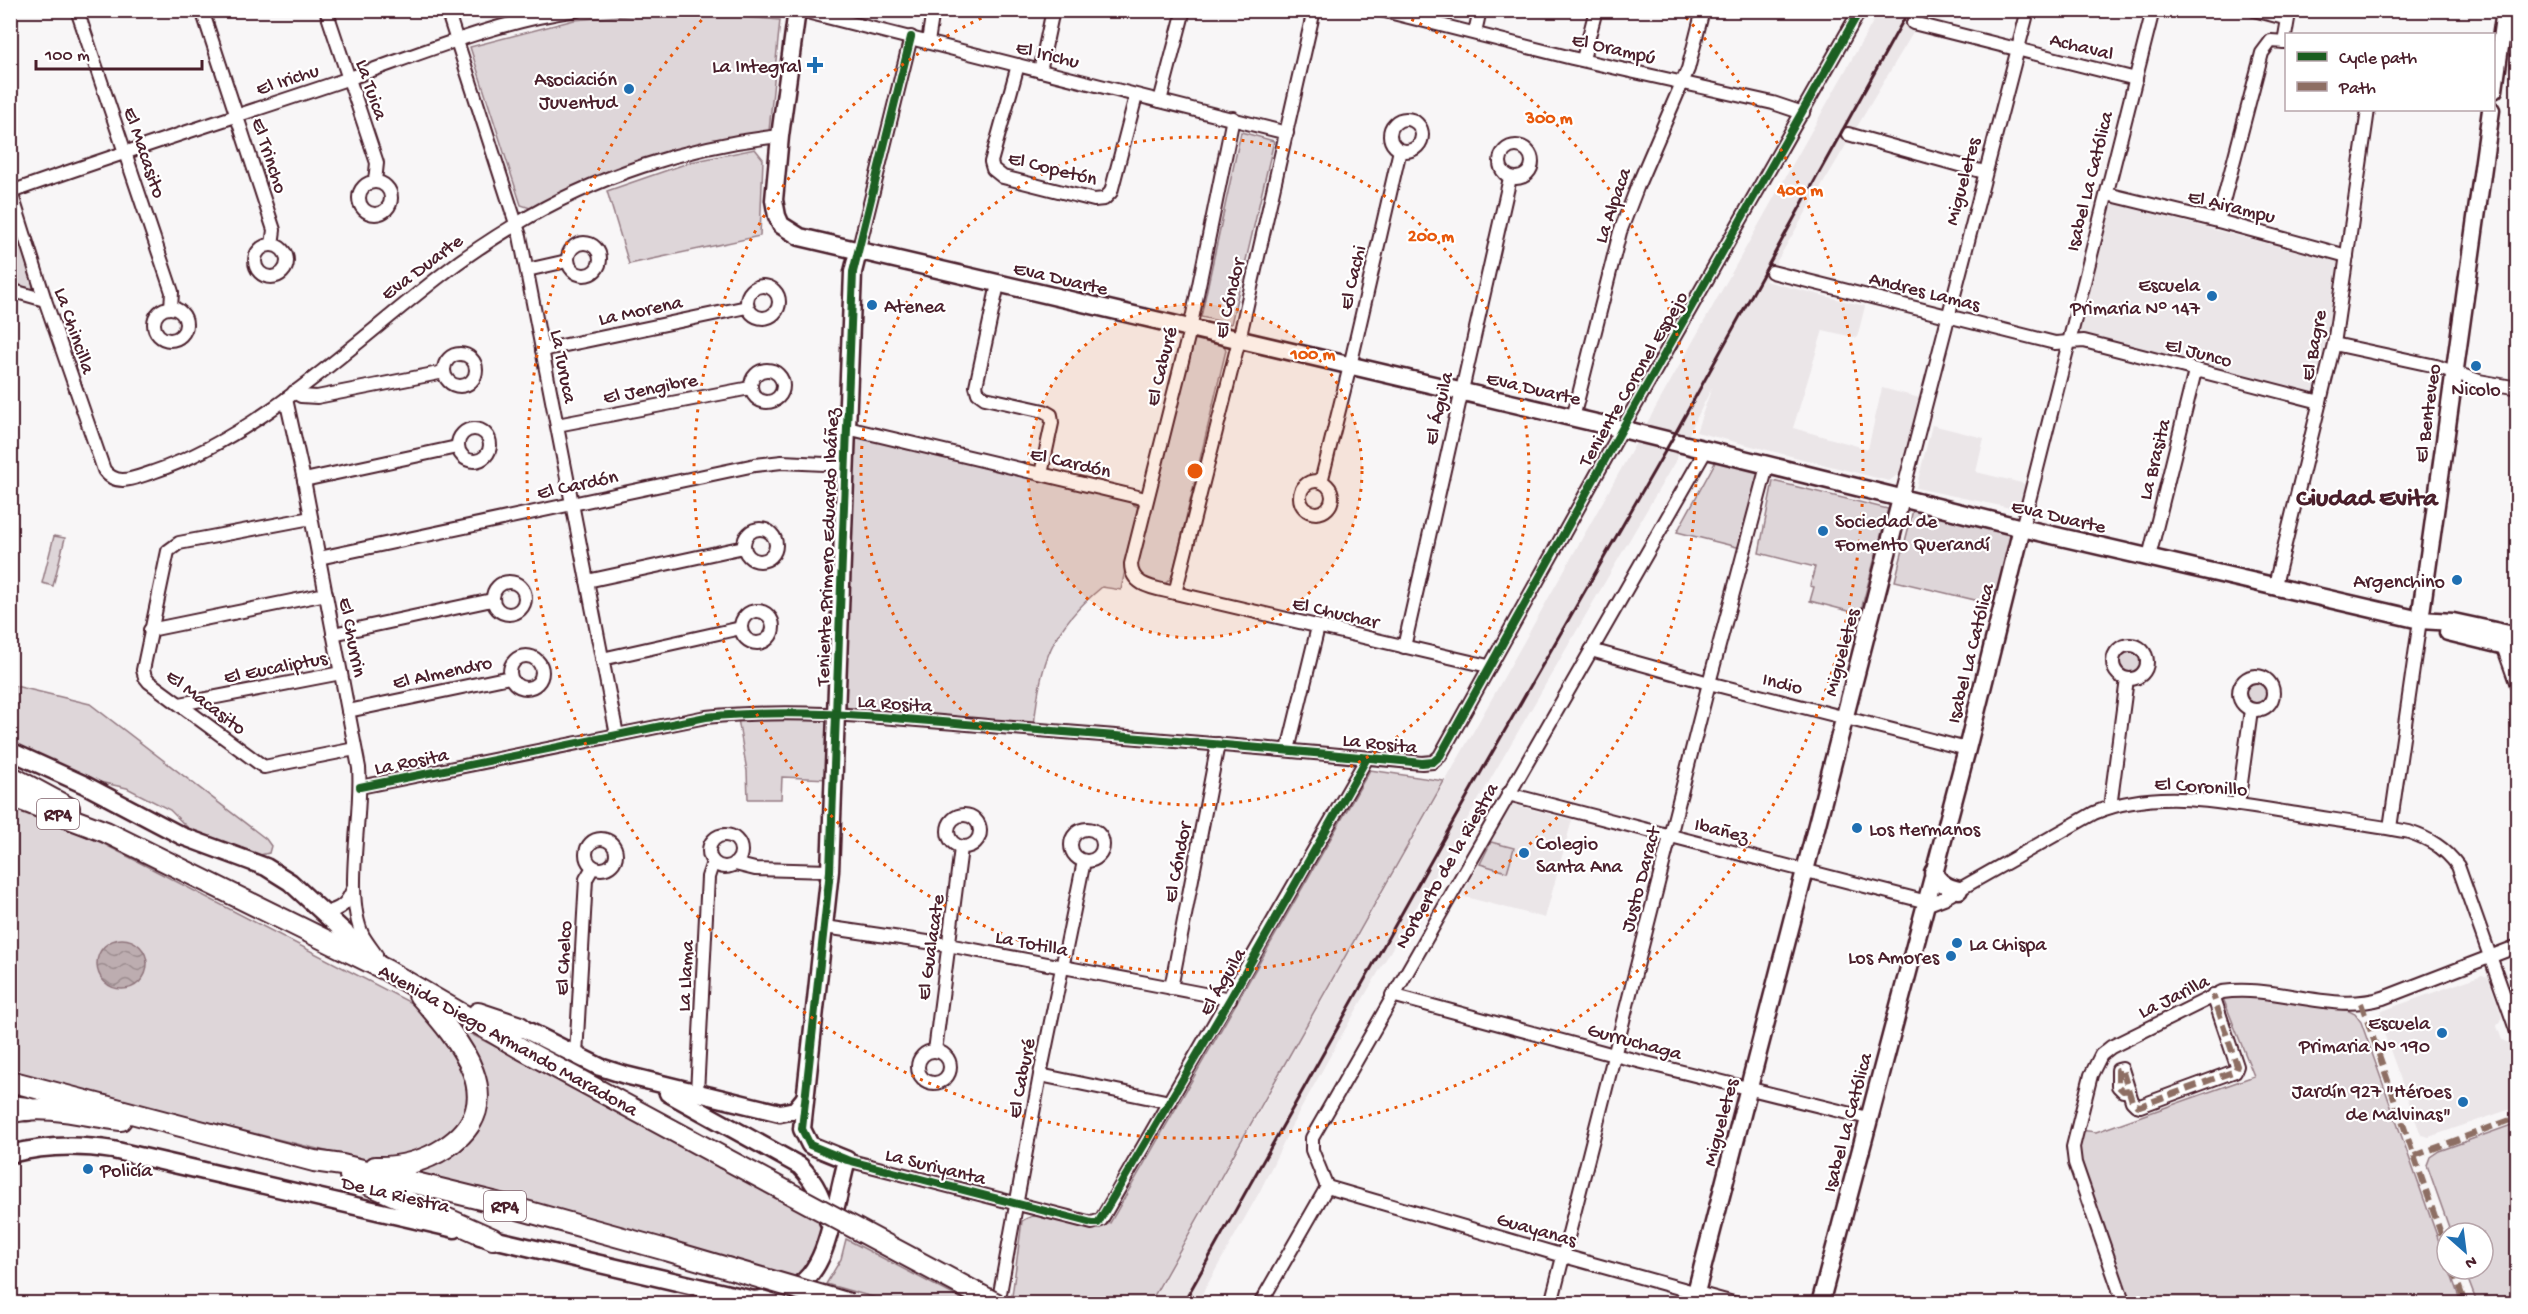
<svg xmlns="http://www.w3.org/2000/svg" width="2528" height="1314" viewBox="0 0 2528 1314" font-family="'Gochi Hand',sans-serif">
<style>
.built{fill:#ebe6e8}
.green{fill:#ded6d9;stroke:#947a82;stroke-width:1.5}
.water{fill:url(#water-waves);stroke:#8f747b;stroke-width:1.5}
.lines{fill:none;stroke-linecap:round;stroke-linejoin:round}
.street-casing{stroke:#4a1f2b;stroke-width:16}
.secondary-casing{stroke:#4a1f2b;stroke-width:21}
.primary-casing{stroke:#4a1f2b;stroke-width:24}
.highway-casing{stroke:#4a1f2b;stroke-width:27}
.street{stroke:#fff;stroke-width:12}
.secondary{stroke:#fff;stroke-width:16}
.primary{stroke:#fff;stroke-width:20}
.highway{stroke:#fff;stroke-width:22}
.rail{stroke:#4a1f2b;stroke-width:3}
.primary-bridge-casing{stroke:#4a1f2b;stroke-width:24;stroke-linecap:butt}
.primary-bridge{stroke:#fff;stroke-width:20}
.quiet{stroke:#8d6e63;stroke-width:6;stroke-dasharray:12 6;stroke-linecap:butt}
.cycleway-casing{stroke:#fff;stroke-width:11}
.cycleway{stroke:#1b5e20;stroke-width:8}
.ring{fill:none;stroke:#e8590c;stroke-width:3;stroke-dasharray:3 6}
.poi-dot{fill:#1f6fb2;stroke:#fff;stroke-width:2}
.labels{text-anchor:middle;stroke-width:4.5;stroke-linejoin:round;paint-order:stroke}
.shield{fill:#fff;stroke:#80626b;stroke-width:1.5}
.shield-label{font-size:18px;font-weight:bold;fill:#4a1f2b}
.street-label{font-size:20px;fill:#4a1f2b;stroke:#fff}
.poi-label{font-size:20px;fill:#4a1f2b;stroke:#fff;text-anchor:end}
.district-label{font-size:26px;font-weight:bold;fill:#4a1f2b;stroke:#fff}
.centre{fill:#e8590c;stroke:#fff;stroke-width:3}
.ring-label{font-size:18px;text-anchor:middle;font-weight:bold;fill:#e8590c;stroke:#fff;stroke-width:4.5;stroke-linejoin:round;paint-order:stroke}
</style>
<defs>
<pattern id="water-waves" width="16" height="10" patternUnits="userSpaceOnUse" patternTransform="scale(1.5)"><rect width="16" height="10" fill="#bdadb0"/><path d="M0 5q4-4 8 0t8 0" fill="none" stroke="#9c8c8f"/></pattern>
</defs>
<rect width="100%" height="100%" fill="#f8f6f7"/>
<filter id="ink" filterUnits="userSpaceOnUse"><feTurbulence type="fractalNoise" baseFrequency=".0167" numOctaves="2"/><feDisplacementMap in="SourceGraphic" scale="12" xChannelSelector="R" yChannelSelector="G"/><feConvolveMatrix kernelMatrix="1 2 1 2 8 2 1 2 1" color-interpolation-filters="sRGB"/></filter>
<g filter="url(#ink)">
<!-- built -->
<g class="built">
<polygon points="1879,11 1926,11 1765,281 1865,306 1857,338 1823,330 1793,428 1868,449 1882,388 1920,398 1900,473 1889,481 1696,432 1712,387 1677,458 1339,1040 1292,1125 1260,1191 1197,1303 1151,1304"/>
<polygon points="2112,203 2342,263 2314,397 2079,334"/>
<polygon points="1932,425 1984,438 1976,472 2026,484 2020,510 1916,488"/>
<polygon points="1511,804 1572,820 1545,918 1462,896"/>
<polygon points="2482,975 2488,977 2502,1017 2497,1026 2502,1040 2511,1044 2517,1062 2517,1107 2429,1137 2421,1135 2378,1017 2382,1011"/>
</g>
<!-- green -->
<g class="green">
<path d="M678,11L780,20L769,131C685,149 609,167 533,209L521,205L470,47L574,20Z"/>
<polygon points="1241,132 1274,141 1231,324 1201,317"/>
<polygon points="755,149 763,159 760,236 629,264 607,191 691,162"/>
<polygon points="10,207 34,283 32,289 11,283"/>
<polygon points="1199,337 1223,343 1226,350 1172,577 1165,584 1144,579 1137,573 1136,564 1191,340"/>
<path d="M862,437L1127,501L1138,507L1121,590L1102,587C1051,629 1040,662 1034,726L856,711L847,708L845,700L852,448L856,438Z"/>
<polygon points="1717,459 1760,470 1741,548 1677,532"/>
<polygon points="1773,481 1888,509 1860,614 1810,601 1814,587 1810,586 1815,567 1759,553"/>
<polygon points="1913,510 2013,535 1996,605 1895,581"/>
<polygon points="54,536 65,538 53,586 42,583"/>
<circle cx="2130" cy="661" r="11"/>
<circle cx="2257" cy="692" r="11"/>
<polygon points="11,685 90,704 266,839 271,846 269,853 260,855 190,830 170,810 127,788 90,780 11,744"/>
<polygon points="824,718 829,721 830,779 782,777 781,799 748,799 747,771 738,719"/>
<path d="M1370,770L1444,781L1150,1303L1011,1304L1022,1221C1048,1202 1083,1239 1110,1223Z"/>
<path d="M11,805L100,842L720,1163L821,1219C828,1246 811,1263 795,1283L358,1159L11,1073L10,968L16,931V906L10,876Z"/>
<polygon points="1491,842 1514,848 1507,872 1480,864"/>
<polygon points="2249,995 2347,1010 2355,1014 2361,1022 2447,1264 2447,1269 2449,1269 2461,1303 2130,1303 2078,1157 2080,1130 2096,1132 2254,1076 2223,998"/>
<polygon points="2517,1123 2517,1303 2477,1303 2464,1269 2483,1269 2483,1233 2451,1233 2427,1165 2430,1157 2439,1151"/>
<polygon points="846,1239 969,1303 894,1303 826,1284 841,1259"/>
</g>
<!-- water -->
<circle class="water" cx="122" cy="964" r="25"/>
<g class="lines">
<defs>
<g id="street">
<polyline points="77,10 172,292 171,308"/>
<polyline points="202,10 274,230 272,245"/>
<polyline points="326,10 377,163 375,181"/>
<polyline points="447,10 520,236 617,735"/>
<polyline points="799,10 1287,133"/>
<polyline points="1381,10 1572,58 1773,103 1803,113"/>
<polyline points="2254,10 2288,19 2284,42"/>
<polyline points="1913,23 2136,79"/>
<polyline points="1475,32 1480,10"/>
<polyline points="928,42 933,10"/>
<polyline points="1583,59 1596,10"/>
<polyline points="1018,65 991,162 993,169 1003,177 1094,200 1104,199 1111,192 1136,96"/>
<polyline points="1040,71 1053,10"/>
<polyline points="1160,101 1184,10"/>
<path d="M1233,118L1190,329L1131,564C1131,587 1156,588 1175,593L1488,666"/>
<circle cx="1406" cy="135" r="16"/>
<polyline points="1848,134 1984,172"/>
<circle cx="1516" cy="162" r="16"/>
<circle cx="375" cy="198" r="16"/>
<path d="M10,189L45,300L104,470C117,488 136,477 153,472C261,436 357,339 448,270C469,254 492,239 515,225C595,176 688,146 780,136"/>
<path d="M11,192C122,152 235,117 347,79C422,53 498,21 577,10"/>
<polyline points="2107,194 2218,221 2347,256"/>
<polyline points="2218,221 2262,53 2271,41 2286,42"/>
<circle cx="584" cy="259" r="16"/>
<circle cx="271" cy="261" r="16"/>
<polyline points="858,252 911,37"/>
<polyline points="527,270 567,261"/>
<polyline points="1772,272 2055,343 2084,341 2320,402"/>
<polyline points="998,284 976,386 978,393 985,398 1044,411 1051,415 1052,423 1041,474"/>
<circle cx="763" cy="302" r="16"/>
<polyline points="10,290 45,300"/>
<circle cx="170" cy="324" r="16"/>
<polyline points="2334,344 2436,366 2479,381 2518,388"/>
<polyline points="542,350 747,307"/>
<circle cx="460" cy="370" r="16"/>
<circle cx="767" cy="386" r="16"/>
<polyline points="294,392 301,396 317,397 444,372"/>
<path d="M286,399L304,480L359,768C363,815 343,895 363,936C367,943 372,949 376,955"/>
<polyline points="1573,418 1620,232 1638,185 1688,69 1703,10"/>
<polyline points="557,425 750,388"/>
<polyline points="847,428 1146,499"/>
<circle cx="474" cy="445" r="16"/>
<polyline points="304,480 457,447"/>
<circle cx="1316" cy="497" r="16"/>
<polyline points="1321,482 1350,366 1400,150"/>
<polyline points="1901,499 2028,10"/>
<polyline points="311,518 179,543 168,551 143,670 145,677 149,682 264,767 355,749"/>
<polyline points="2022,528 2153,10"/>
<circle cx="760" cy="545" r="16"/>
<polyline points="2149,557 2195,371"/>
<polyline points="319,558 755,465 782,462 846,465"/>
<polyline points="587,581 744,547"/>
<circle cx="509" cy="598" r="16"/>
<polyline points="2275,585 2334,344 2368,110"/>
<polyline points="1175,593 1239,340 1314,10"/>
<circle cx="757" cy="627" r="16"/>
<polyline points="150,630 326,594"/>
<polyline points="333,634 492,600"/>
<circle cx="2130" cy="662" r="17"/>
<polyline points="2503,646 2518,688"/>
<polyline points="1404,647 1510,178"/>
<polyline points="1591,650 1709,683 1967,749"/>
<circle cx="526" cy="672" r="16"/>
<polyline points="602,659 741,628"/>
<circle cx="2256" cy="693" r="17"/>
<polyline points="180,704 341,673"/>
<polyline points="348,711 510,677"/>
<polyline points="1288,750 1318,627"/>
<path d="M360,787L706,717C805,707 903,719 1001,727C1142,738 1282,749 1422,763L1433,762L1440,756L1622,429L1860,10"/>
<path d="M1508,794L1931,903L1944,898L2094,813C2159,786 2230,804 2297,814C2334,820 2372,825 2409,832C2430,839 2445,848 2458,866L2518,1035"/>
<polyline points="2238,805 2251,710"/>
<polyline points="2110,807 2127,679"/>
<circle cx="964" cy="831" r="16"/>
<polyline points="2390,828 2420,620"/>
<circle cx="1087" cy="845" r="16"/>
<circle cx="725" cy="851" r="16"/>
<circle cx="601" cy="854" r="15"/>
<polyline points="735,864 755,869 830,871"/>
<path d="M325,913C341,909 347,904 353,889"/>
<polyline points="825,927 948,945 1230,999"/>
<polyline points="1171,988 1218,744"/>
<polyline points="1392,995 1614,1055 1868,1118"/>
<circle cx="934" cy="1067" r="16"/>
<polyline points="935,1051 961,848"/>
<polyline points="576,1055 586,879 593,867"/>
<polyline points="1040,1075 1170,1102"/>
<polyline points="2129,1090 2123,1091 2118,1086 2118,1070 2122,1069 2132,1101 2136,1105 2140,1106 2235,1071 2237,1066 2213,995"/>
<polyline points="697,1093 708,877 713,862"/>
<polyline points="847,1160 1092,1223 1101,1220 1367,758"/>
<polyline points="1327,1187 1564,1256 1737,1304"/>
<polyline points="998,1304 1040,1075 1084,861"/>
<polyline points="1260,1304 1327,1187 1312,1150 1312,1138 1706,450"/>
<polyline points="1551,1304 1709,683 1767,466"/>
<path d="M2124,1304L2075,1163L2073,1147L2091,1075L2101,1055L2111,1047L2222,992C2276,984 2329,1014 2383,998L2518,946"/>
</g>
<g id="secondary">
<polyline points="797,10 780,136 774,200 777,216 781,225 800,237 1622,429 2022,528 2420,620 2453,622 2518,636"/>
<polyline points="2494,90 2505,10"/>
<polyline points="2420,620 2491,110"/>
<polyline points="2448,632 2518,649"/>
<polyline points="10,751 85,785 182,836 266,867 290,882 376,961"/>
<path d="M1933,872C1940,883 1946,887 1959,890"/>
<polyline points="520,1027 600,1067 625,1075 780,1113 795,1110 804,1099"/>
<path d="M668,1093L800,1166C816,1183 823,1199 828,1221"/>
<path d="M10,1154C45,1145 77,1144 113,1150L455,1229"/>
<path d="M480,1236L754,1300C809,1294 821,1267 833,1218C838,1199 842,1179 847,1160L810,1145L802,1129L830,871L853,272L858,252"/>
<polyline points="1693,1304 1901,499"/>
<polyline points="1820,1304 1967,749 2022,528"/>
</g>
<g id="primary">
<polyline points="10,776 69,808"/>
<polyline points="10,796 106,832 386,970 520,1048 724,1158"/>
<polyline points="478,1013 520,1027"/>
<polyline points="10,1081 314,1161 342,1165 493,1202 666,1250"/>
<path d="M13,1112C48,1104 86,1116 121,1120"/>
<path d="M375,1167C399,1168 425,1161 445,1148C515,1102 457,1038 419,995"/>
<polyline points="350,1176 493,1239"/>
</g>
<polyline id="highway" points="10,1107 27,1109"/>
</defs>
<!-- street casing -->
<use href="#street" class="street-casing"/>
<!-- secondary casing -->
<use href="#secondary" class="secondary-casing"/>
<!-- primary casing -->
<use href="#primary" class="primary-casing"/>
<!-- highway casing -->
<use href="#highway" class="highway-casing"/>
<!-- street -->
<use href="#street" class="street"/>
<!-- secondary -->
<use href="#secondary" class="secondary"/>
<!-- primary -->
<use href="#primary" class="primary"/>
<!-- highway -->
<use href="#highway" class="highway"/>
<!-- rail -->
<polyline class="rail" points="1183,1304 1473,786 1671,441 1909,10"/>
<defs>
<g id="primary-bridge">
<polyline points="724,1158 997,1304"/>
<polyline points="666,1250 850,1304"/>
</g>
</defs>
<!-- primary-bridge casing -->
<use href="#primary-bridge" class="primary-bridge-casing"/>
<!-- primary-bridge -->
<use href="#primary-bridge" class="primary-bridge"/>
<!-- quiet -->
<g class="quiet">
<polyline points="2361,1003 2447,1251"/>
<polyline points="2129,1090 2123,1091 2118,1086 2118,1070 2122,1069 2132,1101 2136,1105 2140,1106 2235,1071 2237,1066 2213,995"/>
<polyline points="2414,1156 2518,1117"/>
<polyline points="2453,1269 2465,1304"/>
</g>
<defs>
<g id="cycleway">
<polyline points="911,37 853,272 830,871 802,1129 810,1145 847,1160 1092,1223 1098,1223 1230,999 1367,758"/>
<path d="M360,787L706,717C805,707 903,719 1001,727C1142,738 1282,749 1422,763L1433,762L1440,756L1622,429L1860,10"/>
</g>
</defs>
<!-- cycleway casing -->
<use href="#cycleway" class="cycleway-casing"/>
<!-- cycleway -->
<use href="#cycleway" class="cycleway"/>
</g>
</g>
<!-- distance rings -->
<circle cx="1195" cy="471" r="167" fill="#e8590c" fill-opacity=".12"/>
<g class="ring">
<circle cx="1195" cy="471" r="167"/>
<circle cx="1195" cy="471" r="334"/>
<path d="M1395 12A501 501 0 1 1 995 12"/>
<path d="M1680 11A668 668 0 1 1 710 11"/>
</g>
<!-- markers -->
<g class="poi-dot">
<path d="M812 56h6v6h6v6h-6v6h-6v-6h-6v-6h6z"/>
<circle cx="629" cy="89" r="6"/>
<circle cx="2212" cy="296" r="6"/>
<circle cx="872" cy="305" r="6"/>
<circle cx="2476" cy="366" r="6"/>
<circle cx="1823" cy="531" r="6"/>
<circle cx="2457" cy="580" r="6"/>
<circle cx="1857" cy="828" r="6"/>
<circle cx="1524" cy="853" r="6"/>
<circle cx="1957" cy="943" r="6"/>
<circle cx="1951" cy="956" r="6"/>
<circle cx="2442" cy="1033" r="6"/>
<circle cx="2463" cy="1102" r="6"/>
<circle cx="88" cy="1169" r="6"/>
</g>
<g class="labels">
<!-- shield labels -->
<g class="shield">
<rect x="37" y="799" width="42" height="30" rx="4.5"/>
<rect x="484" y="1191" width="42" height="30" rx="4.5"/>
</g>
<g class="shield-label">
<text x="58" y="820">RP4</text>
<text x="505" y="1212">RP4</text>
</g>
<!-- street labels -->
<g class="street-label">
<text transform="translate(2082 45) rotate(14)" y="7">Achaval</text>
<text transform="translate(1614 47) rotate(13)" y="7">El Orampú</text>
<text transform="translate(1048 53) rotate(14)" y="7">El Irichu</text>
<text transform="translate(287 78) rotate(-18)" y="7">El Irichu</text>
<text transform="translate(373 89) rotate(71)" y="7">La Tuica</text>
<text transform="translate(146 152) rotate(71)" y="7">El Macasito</text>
<text transform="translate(271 155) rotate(72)" y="7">El Trincho</text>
<text transform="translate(1053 167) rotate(14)" y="7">El Copetón</text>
<text transform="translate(1961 181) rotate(-75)" y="7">Migueletes</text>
<text transform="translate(2088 181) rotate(-76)" y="7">Isabel La Católica</text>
<text transform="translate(1611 205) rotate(-71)" y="7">La Alpaca</text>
<text transform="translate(2232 205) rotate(14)" y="7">El Airampu</text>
<text transform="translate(421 266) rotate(-37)" y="7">Eva Duarte</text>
<text transform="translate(1061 277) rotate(13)" y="7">Eva Duarte</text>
<text transform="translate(1351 277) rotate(-77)" y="7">El Cachi</text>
<text transform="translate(1925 290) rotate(14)" y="7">Andres Lamas</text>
<text transform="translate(1228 298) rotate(-77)" y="7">El Cóndor</text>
<text transform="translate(640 309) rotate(-12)" y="7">La Morena</text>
<text transform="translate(76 330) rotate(71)" y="7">La Chincilla</text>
<text transform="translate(2312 345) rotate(-79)" y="7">El Bagre</text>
<text transform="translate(2199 351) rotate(15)" y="7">El Junco</text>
<text transform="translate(565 366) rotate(79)" y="7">La Turuca</text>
<text transform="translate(1160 366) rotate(-76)" y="7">El Caburé</text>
<text transform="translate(1632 378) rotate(-60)" y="7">Teniente Coronel Espejo</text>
<text transform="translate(650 387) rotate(-11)" y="7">El Jengibre</text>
<text transform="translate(1534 387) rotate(13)" y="7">Eva Duarte</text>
<text transform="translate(1437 408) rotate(-77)" y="7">El Águila</text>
<text transform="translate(2426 413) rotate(-82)" y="7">El Benteveo</text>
<text transform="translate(2153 459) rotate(-76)" y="7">La Brasita</text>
<text transform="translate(1071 461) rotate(13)" y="7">El Cardón</text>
<text transform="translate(577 483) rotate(-12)" y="7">El Cardón</text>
<text transform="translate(2059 515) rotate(13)" y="7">Eva Duarte</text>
<text transform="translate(826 547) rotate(-88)" y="7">Teniente Primero Eduardo Ibáñez</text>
<text transform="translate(1336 611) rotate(13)" y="7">El Chuchar</text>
<text transform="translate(354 637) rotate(79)" y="7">El Churrin</text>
<text transform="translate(1840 652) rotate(-75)" y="7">Migueletes</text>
<text transform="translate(1969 653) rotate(-76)" y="7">Isabel La Católica</text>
<text transform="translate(275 666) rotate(-11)" y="7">El Eucaliptus</text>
<text transform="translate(442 671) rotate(-12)" y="7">El Almendro</text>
<text transform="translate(1783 682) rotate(14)" y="7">Indio</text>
<text transform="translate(207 701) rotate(37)" y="7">El Macasito</text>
<text transform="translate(895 702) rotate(4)" y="7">La Rosita</text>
<text transform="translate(1380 742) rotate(6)" y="7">La Rosita</text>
<text transform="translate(411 760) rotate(-11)" y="7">La Rosita</text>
<text transform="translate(2201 785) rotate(4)" y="7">El Coronillo</text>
<text transform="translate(1722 829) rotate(14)" y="7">Ibañez</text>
<text transform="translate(1176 862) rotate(-79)" y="7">El Cóndor</text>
<text transform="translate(1445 865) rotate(-60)" y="7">Norberto de la Riestra</text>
<text transform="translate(1639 879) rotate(-75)" y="7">Justo Daract</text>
<text transform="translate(1032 942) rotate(11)" y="7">La Totilla</text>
<text transform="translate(929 947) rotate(-82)" y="7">El Gualacate</text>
<text transform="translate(562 958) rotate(-87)" y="7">El Chelco</text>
<text transform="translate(684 976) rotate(-87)" y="7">La Llama</text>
<text transform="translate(1221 981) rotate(-60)" y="7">El Águila</text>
<text transform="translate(2173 995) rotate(-26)" y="7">La Jarilla</text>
<text transform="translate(509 1039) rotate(29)" y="7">Avenida Diego Armando Maradona</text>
<text transform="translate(1635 1040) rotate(15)" y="7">Gurruchaga</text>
<text transform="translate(1020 1078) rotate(-79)" y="7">El Caburé</text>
<text transform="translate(1719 1122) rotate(-75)" y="7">Migueletes</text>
<text transform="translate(1846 1122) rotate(-75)" y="7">Isabel La Católica</text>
<text transform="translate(936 1165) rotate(14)" y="7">La Suriyanta</text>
<text transform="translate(396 1193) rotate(13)" y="7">De La Riestra</text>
<text transform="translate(1537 1228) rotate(16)" y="7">Guayanas</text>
</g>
<!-- poi labels -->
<g class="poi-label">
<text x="802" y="72">La Integral</text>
<text x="617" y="85">Asociación<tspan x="617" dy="23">Juventud</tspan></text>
<text x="2200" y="291">Escuela<tspan x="2200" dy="23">Primaria N° 147</tspan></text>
<text x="884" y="312" text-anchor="start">Atenea</text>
<text x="2476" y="395" text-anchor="middle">Nicolo</text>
<text x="1835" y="527" text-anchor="start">Sociedad de<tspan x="1835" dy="23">Fomento Querandí</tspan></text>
<text x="2445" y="587">Argenchino</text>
<text x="1869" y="835" text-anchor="start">Los Hermanos</text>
<text x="1536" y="849" text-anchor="start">Colegio<tspan x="1536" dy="23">Santa Ana</tspan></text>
<text x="1969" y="950" text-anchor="start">La Chispa</text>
<text x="1939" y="963">Los Amores</text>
<text x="2430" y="1029">Escuela<tspan x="2430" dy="23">Primaria Nº 190</tspan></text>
<text x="2451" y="1097">Jardín 927 "Héroes<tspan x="2451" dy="23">de Malvinas"</tspan></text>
<text x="100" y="1176" text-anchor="start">Policía</text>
</g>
<!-- district labels -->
<g class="district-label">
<text x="2367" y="505">Ciudad Evita</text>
</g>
</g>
<circle cx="1195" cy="471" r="9" class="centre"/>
<g class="ring-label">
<text x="1549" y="123">300 m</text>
<text x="1800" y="195">400 m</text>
<text x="1431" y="241">200 m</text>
<text x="1313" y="359">100 m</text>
</g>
<!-- margin -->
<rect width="2528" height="1314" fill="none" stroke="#fff" stroke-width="36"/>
<rect x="18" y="18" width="2492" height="1278" fill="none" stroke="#4a1f2b" stroke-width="2" filter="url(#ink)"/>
<!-- legend -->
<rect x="2285" y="33" width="210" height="78" fill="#ffffff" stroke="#b7a5aa" stroke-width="1.5"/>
<rect x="2297" y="52" width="30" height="9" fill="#1b5e20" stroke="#b7a5aa" stroke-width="1.5"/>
<text x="2339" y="63" font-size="18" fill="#4a1f2b">Cycle path</text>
<rect x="2297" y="82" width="30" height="9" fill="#8d6e63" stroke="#b7a5aa" stroke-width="1.5"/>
<text x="2339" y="93" font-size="18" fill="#4a1f2b">Path</text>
<!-- north arrow -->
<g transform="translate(2465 1251) rotate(152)"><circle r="28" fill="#ffffff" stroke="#b7a5aa" stroke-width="1.5"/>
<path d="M0-4.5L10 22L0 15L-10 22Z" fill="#1f6fb2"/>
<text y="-9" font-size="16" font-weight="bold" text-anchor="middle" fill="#4a1f2b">N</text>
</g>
<!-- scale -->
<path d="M36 60v9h166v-9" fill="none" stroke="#4a1f2b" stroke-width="3"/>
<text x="45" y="60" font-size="18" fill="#4a1f2b" stroke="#ffffff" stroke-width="4.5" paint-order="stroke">100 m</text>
</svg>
